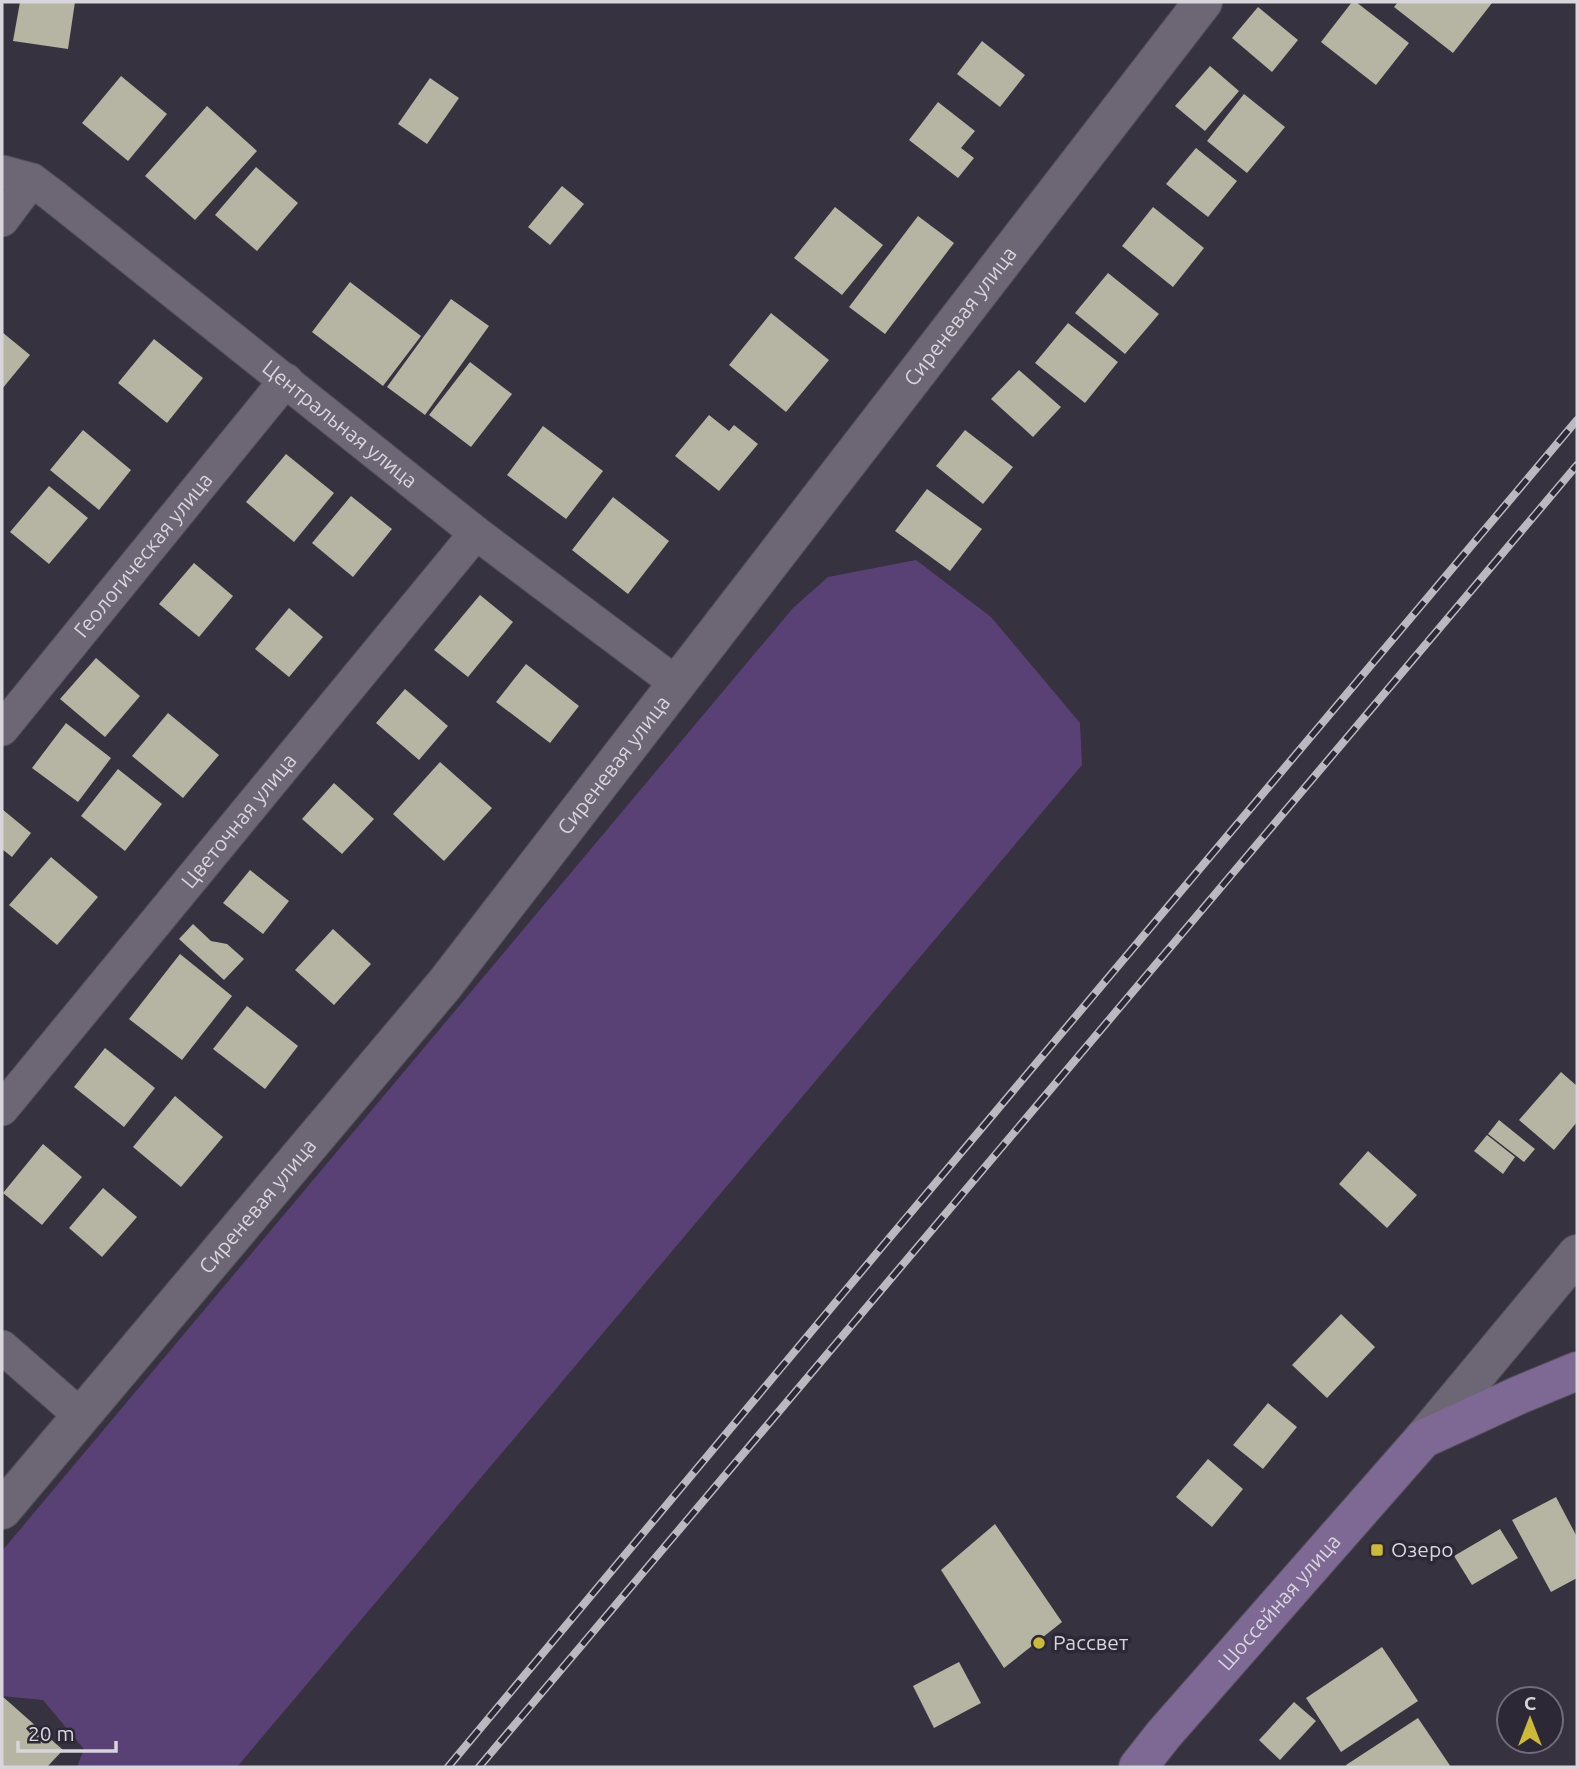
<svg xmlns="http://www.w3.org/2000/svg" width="1579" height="1769" viewBox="0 0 1579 1769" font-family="Ubuntu,sans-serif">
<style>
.green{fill:#5a4175}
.building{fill:#b6b4a2}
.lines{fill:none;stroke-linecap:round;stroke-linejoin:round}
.minor-casing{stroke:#534e59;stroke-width:35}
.tertiary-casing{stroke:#534e59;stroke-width:40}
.secondary-casing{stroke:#534e59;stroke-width:40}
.minor{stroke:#6d6675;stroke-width:33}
.tertiary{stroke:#6d6675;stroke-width:38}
.secondary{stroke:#7e6894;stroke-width:38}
.rail-casing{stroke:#bbb8c0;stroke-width:8}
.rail{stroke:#2d2835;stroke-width:5;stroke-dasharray:16;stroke-linecap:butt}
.poi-dot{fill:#ccb939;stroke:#2d2835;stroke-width:2.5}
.labels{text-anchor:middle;stroke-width:7;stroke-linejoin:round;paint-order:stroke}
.street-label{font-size:21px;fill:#d8d5dd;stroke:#2d2835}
.poi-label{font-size:21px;fill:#d8d5dd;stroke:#2d2835;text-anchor:start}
</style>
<rect width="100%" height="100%" fill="#37323f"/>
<!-- green -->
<polygon class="green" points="916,560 991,617 1080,723 1082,765 237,1767 77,1767 84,1749 43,1700 2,1696 2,1551 793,608 828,577"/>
<!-- building -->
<g class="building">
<polygon points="20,2 75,2 68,49 13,41"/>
<polygon points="1352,2 1356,2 1409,43 1376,85 1321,42"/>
<polygon points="1398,2 1490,2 1492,3 1453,53 1394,7"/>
<polygon points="1258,7 1298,40 1272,72 1232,38"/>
<polygon points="982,41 1025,75 1000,107 957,74"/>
<polygon points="1210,66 1239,91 1205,131 1175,106"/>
<polygon points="121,76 167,114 128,161 82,123"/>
<polygon points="430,78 459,98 427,144 398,124"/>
<polygon points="1244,94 1285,127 1247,173 1207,141"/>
<polygon points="938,102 975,131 961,148 974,158 958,178 909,140"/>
<polygon points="207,106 257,151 195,220 145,176"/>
<polygon points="1196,148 1237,181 1208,217 1166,184"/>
<polygon points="256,167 298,203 257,251 215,215"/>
<polygon points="562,186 584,204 550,245 528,227"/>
<polygon points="835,207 883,245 842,295 794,258"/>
<polygon points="1153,207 1204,248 1173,287 1122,246"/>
<polygon points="918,216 954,243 885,334 849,307"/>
<polygon points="1108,273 1159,314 1125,354 1075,313"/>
<polygon points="350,282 421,336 383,386 312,332"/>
<polygon points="451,299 489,326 425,415 387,387"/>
<polygon points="771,313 829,360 786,412 729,365"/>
<polygon points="1068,323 1118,362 1085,403 1035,363"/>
<polygon points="2,332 30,355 2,389"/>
<polygon points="154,339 203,378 167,423 118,383"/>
<polygon points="470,362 512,394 471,447 429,415"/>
<polygon points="1019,370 1061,407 1033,437 991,399"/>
<polygon points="709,415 729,431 734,425 758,444 719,491 675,456"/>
<polygon points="543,426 603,471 566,519 507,475"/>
<polygon points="83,430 131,470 99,510 50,470"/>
<polygon points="965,430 1013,467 983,504 936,466"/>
<polygon points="286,454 334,493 294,542 246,502"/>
<polygon points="49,486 88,518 49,564 10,532"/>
<polygon points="927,489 982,529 950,571 895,531"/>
<polygon points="351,496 392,529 353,577 312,543"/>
<polygon points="613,497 669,541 628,594 572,550"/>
<polygon points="194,563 233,596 199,637 159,604"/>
<polygon points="480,595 513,622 468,677 434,650"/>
<polygon points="289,608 323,637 289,677 255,649"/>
<polygon points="96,658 140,696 105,737 60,699"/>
<polygon points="526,664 579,706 550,743 496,702"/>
<polygon points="405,689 448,726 419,760 376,723"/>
<polygon points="168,713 219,755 183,798 132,756"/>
<polygon points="66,723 111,758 78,802 32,768"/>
<polygon points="440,762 492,808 444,861 393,814"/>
<polygon points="118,769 162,804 125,851 81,816"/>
<polygon points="334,783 374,819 342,854 302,819"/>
<polygon points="2,809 31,833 12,857 2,849"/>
<polygon points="51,857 98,897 57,945 9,905"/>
<polygon points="250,870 289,901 263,934 223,903"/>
<polygon points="193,924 211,941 227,944 244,959 224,980 179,939"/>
<polygon points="333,929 371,964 334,1005 295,970"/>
<polygon points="180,954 232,996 182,1060 129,1019"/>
<polygon points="247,1006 298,1046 265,1089 213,1049"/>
<polygon points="105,1048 155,1088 124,1127 74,1087"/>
<polygon points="1561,1072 1577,1086 1577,1122 1554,1150 1519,1120"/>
<polygon points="175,1096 223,1137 181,1187 133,1147"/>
<polygon points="1499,1120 1535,1149 1524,1162 1488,1134"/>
<polygon points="1487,1135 1515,1157 1503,1174 1474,1151"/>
<polygon points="43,1144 82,1177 42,1225 3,1193"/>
<polygon points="1368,1151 1417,1195 1387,1228 1339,1184"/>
<polygon points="103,1188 137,1217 102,1257 69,1228"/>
<polygon points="1341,1314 1375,1347 1327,1398 1292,1365"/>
<polygon points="1268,1403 1297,1427 1263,1469 1233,1445"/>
<polygon points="1208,1459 1243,1489 1212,1527 1176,1497"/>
<polygon points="1556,1497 1577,1537 1577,1578 1551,1592 1512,1520"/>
<polygon points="995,1524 1062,1622 1004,1668 941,1570"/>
<polygon points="1500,1529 1518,1558 1472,1585 1454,1556"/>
<polygon points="1382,1647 1418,1701 1341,1752 1306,1698"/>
<polygon points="959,1662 981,1703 934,1728 913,1686"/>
<polygon points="2,1696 63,1750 47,1767 2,1767"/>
<polygon points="1294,1702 1316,1721 1280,1760 1259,1740"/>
<polygon points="1418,1718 1451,1767 1347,1767 1346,1765"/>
</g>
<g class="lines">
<defs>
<g id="minor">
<path id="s1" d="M2,172L32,180L52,195L476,533L676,683"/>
<polyline points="2,220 32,180"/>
<path id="s2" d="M2,729L286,380"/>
<path id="s3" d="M2,1109L476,533"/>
<polyline points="2,1347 81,1416"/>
</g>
<g id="tertiary">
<polyline points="1423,1439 1577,1254"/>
<path id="s4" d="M2,1510L445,984L1203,2"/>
</g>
<g id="secondary">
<path id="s5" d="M1138,1767L1164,1734L1423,1439L1519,1395L1577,1371"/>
</g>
</defs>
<!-- minor casing -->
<use href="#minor" class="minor-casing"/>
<!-- tertiary casing -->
<use href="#tertiary" class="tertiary-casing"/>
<!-- secondary casing -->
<use href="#secondary" class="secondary-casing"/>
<!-- minor -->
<use href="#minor" class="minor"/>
<!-- tertiary -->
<use href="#tertiary" class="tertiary"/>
<!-- secondary -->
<use href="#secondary" class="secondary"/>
<defs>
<g id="rail">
<polyline points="448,1767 886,1242 1577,420"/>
<polyline points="479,1767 1577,465"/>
</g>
</defs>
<!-- rail casing -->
<use href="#rail" class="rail-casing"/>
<!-- rail -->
<use href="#rail" class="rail"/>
</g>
<!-- markers -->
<g class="poi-dot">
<rect x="1370" y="1543" width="14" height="14" rx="3.5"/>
<circle cx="1039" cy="1643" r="7"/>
</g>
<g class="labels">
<!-- street labels -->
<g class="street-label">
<text dy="7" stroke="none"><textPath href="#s4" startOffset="1531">Сиреневая улица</textPath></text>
<text dy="7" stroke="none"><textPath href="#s1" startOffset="424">Центральная улица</textPath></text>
<text dy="7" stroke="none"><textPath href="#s2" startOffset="224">Геологическая улица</textPath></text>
<text dy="7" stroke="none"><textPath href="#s4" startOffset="964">Сиреневая улица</textPath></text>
<text dy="7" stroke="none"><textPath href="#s3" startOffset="373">Цветочная улица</textPath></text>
<text dy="7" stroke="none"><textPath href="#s4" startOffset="397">Сиреневая улица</textPath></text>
<text dy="7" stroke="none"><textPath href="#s5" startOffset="217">Шоссейная улица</textPath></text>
</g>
<!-- poi labels -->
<g class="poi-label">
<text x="1391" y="1557">Озеро</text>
<text x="1053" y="1650">Рассвет</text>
</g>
</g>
<!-- border -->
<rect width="1579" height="1769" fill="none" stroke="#d8d5dd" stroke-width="7"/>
<!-- north arrow -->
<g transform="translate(1530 1720)"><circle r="33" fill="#2d2835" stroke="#716d78" stroke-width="2"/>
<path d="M0-5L12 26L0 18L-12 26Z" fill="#ccb939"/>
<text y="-10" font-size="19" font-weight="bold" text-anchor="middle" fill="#d8d5dd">С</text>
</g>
<!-- scale -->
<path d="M18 1741v10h98v-10" fill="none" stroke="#d8d5dd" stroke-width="3.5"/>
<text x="28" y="1741" font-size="21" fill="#d8d5dd" stroke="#2d2835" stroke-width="5" paint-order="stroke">20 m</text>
</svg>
